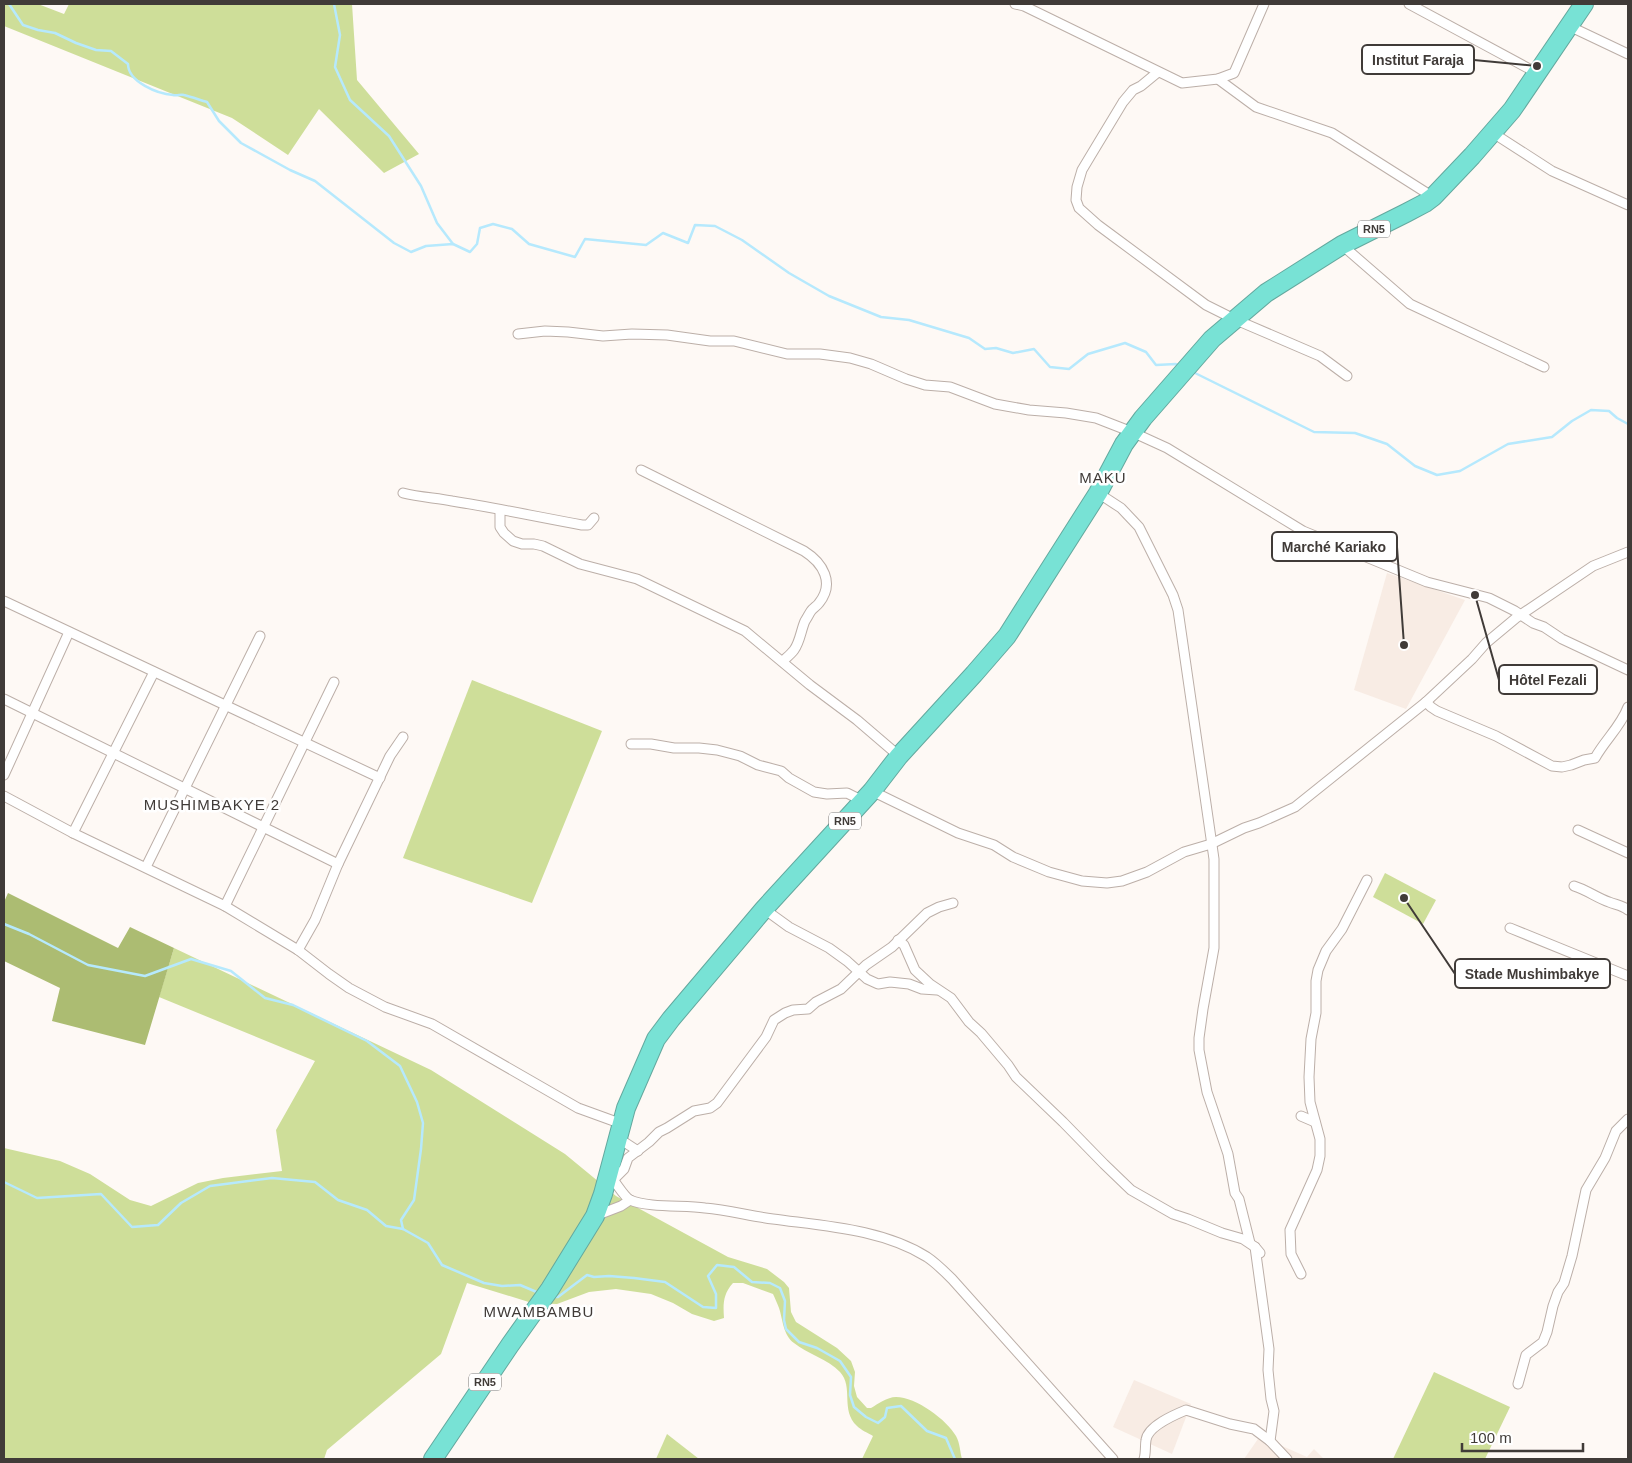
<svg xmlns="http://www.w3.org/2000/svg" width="1632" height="1463" viewBox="0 0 1632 1463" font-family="Arial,sans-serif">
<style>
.built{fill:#f8ece4}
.green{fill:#cede99}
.forest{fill:#acbc72}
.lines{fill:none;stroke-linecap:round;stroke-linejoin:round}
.stream{stroke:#b6e9fd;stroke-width:2.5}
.street-casing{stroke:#bcafa8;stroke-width:11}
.highway-casing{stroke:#64a89e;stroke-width:20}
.street{stroke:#fff;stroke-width:9}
.highway{stroke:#78e2d5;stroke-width:18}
.labels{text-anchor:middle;stroke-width:5;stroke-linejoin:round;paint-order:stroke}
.shield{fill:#fff;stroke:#797674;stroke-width:1}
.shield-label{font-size:11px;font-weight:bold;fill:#403b38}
.quarter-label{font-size:15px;letter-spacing:1px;fill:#403b38;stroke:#fff}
.leader{fill:none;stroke:#403b38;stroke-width:2}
.callout-dot{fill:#403b38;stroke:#fff;stroke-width:2}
.callout{fill:#fff;stroke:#403b38;stroke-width:2}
.callout-label{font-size:14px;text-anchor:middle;font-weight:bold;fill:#403b38}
</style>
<rect width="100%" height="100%" fill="#fef9f5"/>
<!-- built -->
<g class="built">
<polygon points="1387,573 1465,600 1406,709 1354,690"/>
<polygon points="1134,1380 1191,1404 1172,1454 1113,1427"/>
<polygon points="1260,1436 1307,1457 1314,1449 1324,1459 1244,1459"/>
</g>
<!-- green -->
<g class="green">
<polygon points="4,4 38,4 64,14 69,4 352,4 357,80 419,154 384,173 319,109 288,155 232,118 4,26"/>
<polygon points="472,680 602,731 532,903 403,858"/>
<polygon points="1385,873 1436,900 1423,924 1373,897"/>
<path d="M174,948L431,1070L565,1154L616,1196L728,1257L767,1269L784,1282L789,1288L791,1312L796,1322L837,1348L851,1361L855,1372L854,1386L857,1397L867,1408H871C878,1404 887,1397 896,1397C916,1397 947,1420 956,1436C960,1443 960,1452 962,1459H862L873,1436C868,1433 861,1430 857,1426C840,1410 854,1387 840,1372C828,1359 807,1354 794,1343C783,1335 783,1320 779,1308C777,1303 775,1298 773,1294L743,1283H733C723,1294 723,1304 724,1318L714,1321L692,1314L673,1303L651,1294L616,1289L589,1292L557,1304L532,1303L467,1283L441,1354L327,1450L324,1459H4V1148L60,1161L90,1174L130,1200L151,1206L198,1183L223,1178L282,1171L276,1130L315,1061L159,997Z"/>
<polygon points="1434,1372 1510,1407 1485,1459 1393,1459"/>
<polygon points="667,1434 699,1459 656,1459"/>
</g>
<!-- forest -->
<polygon class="forest" points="8,893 118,948 130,927 174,948 145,1045 52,1021 60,988 4,961 4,902"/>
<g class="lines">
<!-- stream -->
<g class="stream">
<path d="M9,4L23,25L38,30L55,33L76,43L96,50L111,51L128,64C128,82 158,94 173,95C177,96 181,94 184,95C192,97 200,100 207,102L219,121L241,143L290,170L315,181L394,243L411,252L426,246L453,244L470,252L477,244L480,228L493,224L512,229L529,244L575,257L585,239L646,245L663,233L688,243L695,225L715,226L742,240L789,273L829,296L881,317L909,320L969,338L985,349L996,348L1013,353L1034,349L1050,367L1069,369L1088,354L1125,343L1146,352L1156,365L1176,364L1179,366"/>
<polyline points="334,4 340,35 335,67 350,100 389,136 421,186 437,223 453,244"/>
<polyline points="1193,372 1314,432 1355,433 1387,444 1415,466 1437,475 1460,471 1508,444 1552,437 1572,421 1591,410 1609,411 1617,418 1628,424"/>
<polyline points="4,924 29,934 88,965 145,976 191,959 231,971 265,998 293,1005 367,1041 400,1066 417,1102 423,1123 421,1149 414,1200 401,1220 403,1229"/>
<polyline points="4,1182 37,1198 101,1194 132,1227 158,1225 181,1203 210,1186 272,1178 315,1182 338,1200 367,1210 386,1226 403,1229 428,1243 442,1265 484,1283 502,1286 520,1285 539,1293"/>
<polyline points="553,1297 558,1297 587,1275 594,1277 609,1276 634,1278 665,1282 703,1307 716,1308 716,1294 708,1276 717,1265 734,1267 752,1282 770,1283 780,1288 785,1301 784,1320 786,1329 799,1342 817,1348 840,1361 851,1377 850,1395 854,1407 866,1417 878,1423 885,1417 887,1408 901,1406 927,1431 946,1438 955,1459"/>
</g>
<defs>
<g id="street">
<polyline points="1015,4 1024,6 1182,83 1218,79 1234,73 1264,4"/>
<polyline points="1409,4 1537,73"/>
<polyline points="1569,26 1628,54"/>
<polyline points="1158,72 1141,86 1133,90 1123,102 1091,155 1082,170 1077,187 1076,200 1079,208 1098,225 1206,305 1234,319 1320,356 1347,376"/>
<polyline points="1218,79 1256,107 1332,133 1433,197"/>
<polyline points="1493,133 1552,171 1628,205"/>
<polyline points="1342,245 1410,304 1544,367"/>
<polyline points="518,334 545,331 568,332 603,336 632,334 667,335 710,341 734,341 787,354 820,354 850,358 871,364 906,379 925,385 950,387 995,404 1029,410 1066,413 1096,418 1132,432 1167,448 1303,531 1427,582 1489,598 1515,611 1533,623 1544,627 1562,639 1628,670"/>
<path d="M641,470L804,551C823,563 835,583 819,603C817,606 813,608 811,611C809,614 807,618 805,621C801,630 800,642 794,650C791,654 786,658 783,661"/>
<path d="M403,493C419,497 436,498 452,501C496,508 539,517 582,525H588L594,518"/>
<polyline points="1098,493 1121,508 1139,527 1173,595 1178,610 1214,859 1214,948 1203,1009 1199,1038 1199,1050 1207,1092 1228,1154 1235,1193 1239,1199 1250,1243"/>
<polyline points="500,511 500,527 504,533 513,541 522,544 534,544 543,546 580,564 637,579 745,631 810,685 857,720 899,756"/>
<polyline points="4,601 380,778"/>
<polyline points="4,699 338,864"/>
<path d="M1426,702L1431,707L1437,711L1496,736L1552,766L1562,767L1571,765L1584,760L1595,758C1605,740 1621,726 1628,707"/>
<polyline points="631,744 651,744 674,748 699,748 717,750 740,756 758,765 781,771 789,778 814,792 827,794 847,793 863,801"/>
<polyline points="4,775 69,632"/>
<polyline points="872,791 958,833 994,845 1013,857 1049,872 1082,881 1107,883 1122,881 1147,872 1184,852 1211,844 1244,828 1259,823 1295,807 1426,702 1472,659 1486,643 1516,618 1593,566 1628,552"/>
<polyline points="4,796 73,833 225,906 298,950 329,974 349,988 385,1007 432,1024 578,1108 622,1124"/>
<polyline points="1578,830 1628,853"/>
<polyline points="73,833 154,672"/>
<polyline points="146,867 260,636"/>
<path d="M1574,886C1587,890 1597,898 1609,902C1616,905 1622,905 1628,910"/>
<polyline points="225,906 334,682"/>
<polyline points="764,909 789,927 829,948 847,961 867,979 878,984 890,982 909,984 922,989 937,990"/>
<polyline points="1510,928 1628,976"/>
<polyline points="898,940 904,945 915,970 930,984 951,998 969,1022 981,1033 1008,1065 1016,1077 1063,1122 1104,1164 1131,1190 1173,1214 1188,1219 1222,1233 1243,1239 1255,1247 1260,1253"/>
<polyline points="298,950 315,920 338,864 390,756 403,737"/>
<polyline points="1301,1116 1315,1122"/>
<polyline points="618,1138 638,1151"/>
<path d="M608,1174C615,1180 623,1196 630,1200C649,1208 684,1205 705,1208C728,1210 750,1216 773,1219C824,1226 882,1229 927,1257C936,1263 944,1271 952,1279L1113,1459"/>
<polyline points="614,1179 624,1169 628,1158 649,1142 659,1132 667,1128 694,1111 710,1108 717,1103 766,1037 774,1020 785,1013 793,1010 808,1009 816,1002 841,989 866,965 892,947 927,913 939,907 953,903"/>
<polyline points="595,1216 621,1206 630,1200"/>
<polyline points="1255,1247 1269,1349 1268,1370 1271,1399 1274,1411 1270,1441"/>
<polyline points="1301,1274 1291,1254 1290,1230 1317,1170 1320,1156 1320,1139 1310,1102 1309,1077 1311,1039 1316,1013 1316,981 1318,970 1326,951 1342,929 1367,880"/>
<polyline points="1518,1384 1526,1355 1543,1342 1547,1332 1553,1306 1558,1292 1564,1283 1572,1256 1586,1190 1605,1158 1616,1131 1628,1119"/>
<path d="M1144,1459C1146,1453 1145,1446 1146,1440C1148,1426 1174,1415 1186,1410L1230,1424L1254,1429L1270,1441L1287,1459"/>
</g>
<polyline id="highway" points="433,1459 510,1345 550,1289 595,1216 603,1194 626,1108 656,1039 671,1019 764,909 872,791 899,756 974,674 1007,636 1098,493 1124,444 1143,418 1212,339 1266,293 1342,245 1406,213 1425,203 1433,197 1472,156 1512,110 1584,4"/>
</defs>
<!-- street casing -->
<use href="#street" class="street-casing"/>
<!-- highway casing -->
<use href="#highway" class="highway-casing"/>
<!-- street -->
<use href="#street" class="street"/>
<!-- highway -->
<use href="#highway" class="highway"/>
</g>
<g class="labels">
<!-- shield labels -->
<g class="shield">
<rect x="1358" y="220.5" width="32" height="17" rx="4"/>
<rect x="829" y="812.5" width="32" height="17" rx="4"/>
<rect x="469" y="1373.5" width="32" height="17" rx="4"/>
</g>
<g class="shield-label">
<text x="1374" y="233">RN5</text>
<text x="845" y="825">RN5</text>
<text x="485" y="1386">RN5</text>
</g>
<!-- quarter labels -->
<g class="quarter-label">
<text x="1103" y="483">MAKU</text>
<text x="212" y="810">MUSHIMBAKYE 2</text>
<text x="539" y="1317">MWAMBAMBU</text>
</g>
</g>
<!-- callouts -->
<path class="leader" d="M1537 66L1474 60M1404 645L1397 547M1475 595L1499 680M1404 898L1455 974"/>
<g class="callout-dot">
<circle cx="1537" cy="66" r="5"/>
<circle cx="1404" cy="645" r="5"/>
<circle cx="1475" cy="595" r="5"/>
<circle cx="1404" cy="898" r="5"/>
</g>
<g class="callout">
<rect x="1362" y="45" width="112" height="29" rx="5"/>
<rect x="1272" y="532" width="125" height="29" rx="5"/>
<rect x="1499" y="665" width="98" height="29" rx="5"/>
<rect x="1455" y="959" width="155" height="29" rx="5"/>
</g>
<g class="callout-label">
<text x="1418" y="65">Institut Faraja</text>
<text x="1334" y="552">Marché Kariako</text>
<text x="1548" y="685">Hôtel Fezali</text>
<text x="1532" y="979">Stade Mushimbakye</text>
</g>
<!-- border -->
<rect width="1632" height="1463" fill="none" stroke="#403b38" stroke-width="10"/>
<!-- scale -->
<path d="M1462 1443v8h121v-8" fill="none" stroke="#403b38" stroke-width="2.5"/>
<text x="1470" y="1443" font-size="15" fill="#403b38" stroke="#ffffff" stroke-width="4" paint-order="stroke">100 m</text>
</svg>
